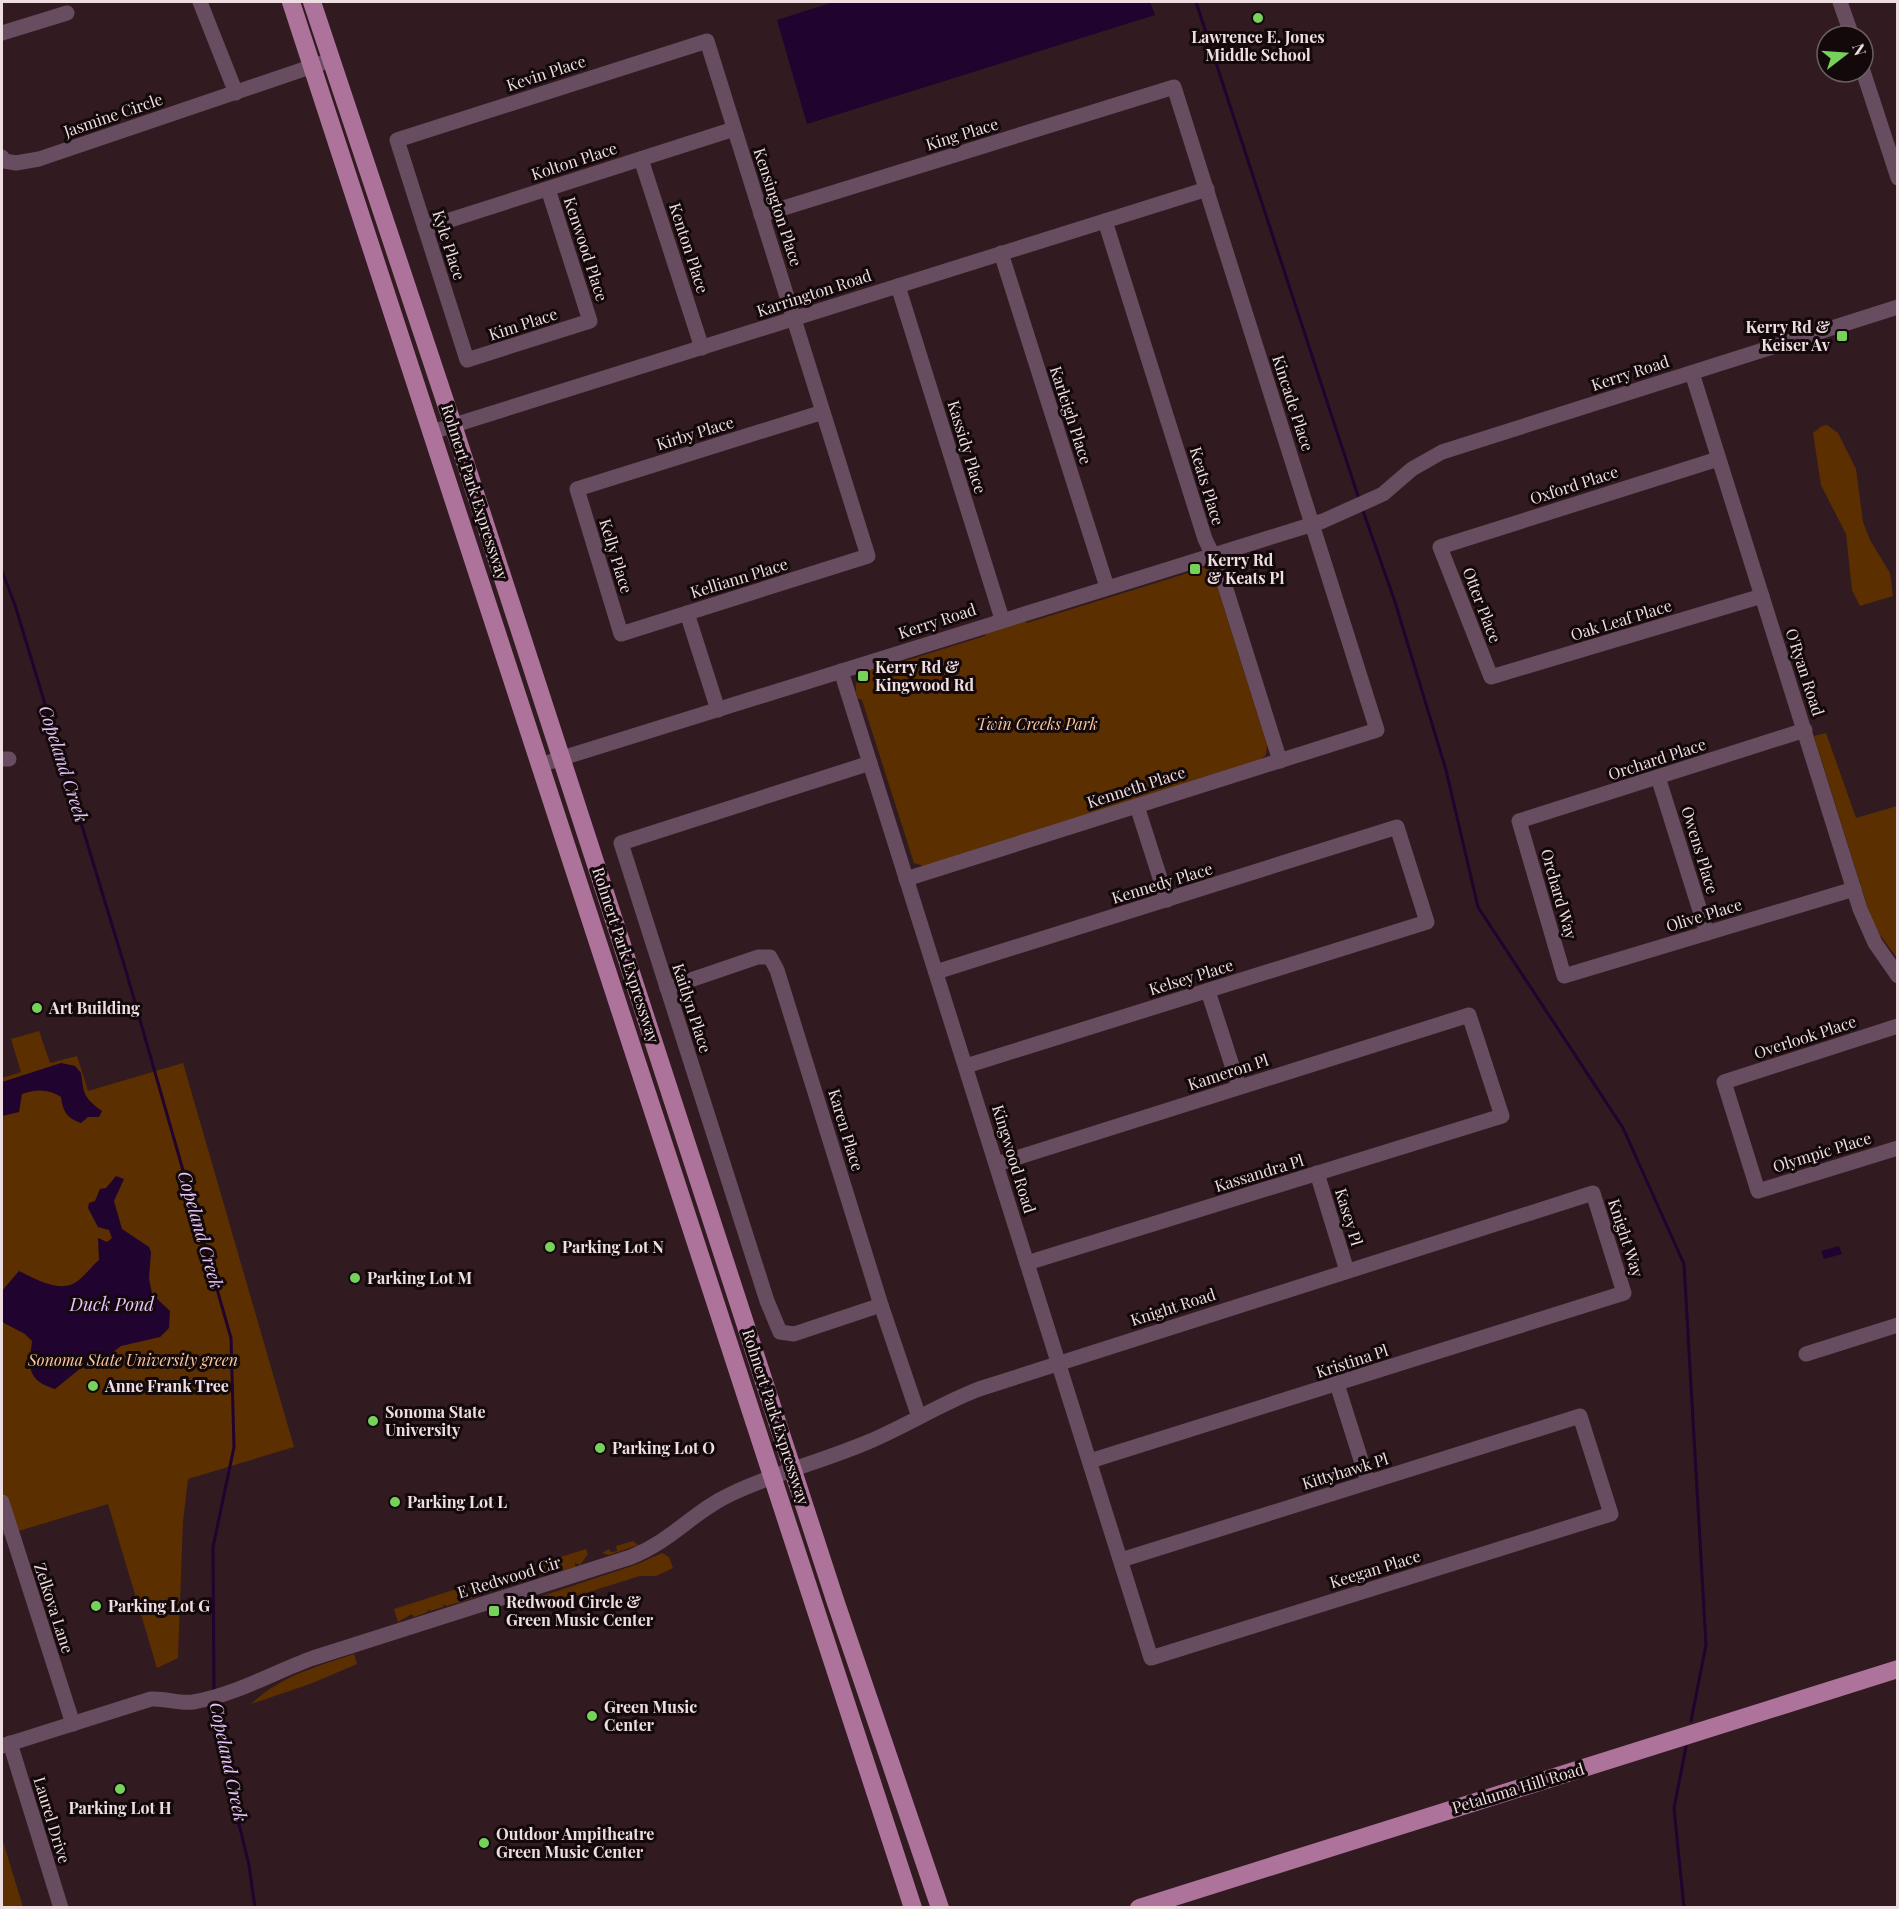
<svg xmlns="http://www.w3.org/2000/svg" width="1899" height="1909" viewBox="0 0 1899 1909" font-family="'Playfair Display',serif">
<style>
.green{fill:#5b2f00}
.water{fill:#20032e}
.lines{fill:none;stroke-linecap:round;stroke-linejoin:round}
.stream{stroke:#20032e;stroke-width:3}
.minor{stroke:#684c5f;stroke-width:15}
.major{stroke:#ad739b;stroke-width:18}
.poi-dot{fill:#76d25a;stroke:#13090b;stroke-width:2}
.labels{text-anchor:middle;stroke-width:6;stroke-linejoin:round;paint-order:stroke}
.poi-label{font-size:16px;font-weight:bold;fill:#eedee1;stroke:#13090b;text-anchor:start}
.street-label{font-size:16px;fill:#eedee1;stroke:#13090b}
.park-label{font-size:16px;font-style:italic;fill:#fcc79e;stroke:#13090b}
.water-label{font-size:18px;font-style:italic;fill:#e7c6fc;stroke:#13090b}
</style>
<rect width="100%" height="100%" fill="#311b20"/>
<!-- green -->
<g class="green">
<polygon points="1827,425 1838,433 1856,469 1863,522 1870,540 1890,573 1893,596 1860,606 1852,590 1846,534 1821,485 1813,433 1822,426"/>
<path d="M1198,566L1212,570L1267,745L1266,755L1259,760L924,866L914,863L862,700L857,698C853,684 858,667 876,670L985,636L986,633L1023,621L1027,623L1188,573L1190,569Z"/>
<polygon points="1826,733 1856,818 1897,806 1897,958 1878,932 1870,915 1814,736"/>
<polygon points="39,1031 50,1063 77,1056 88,1091 183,1063 294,1447 188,1479 183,1521 178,1658 157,1668 108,1504 2,1536 2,1078 21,1072 11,1039"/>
<polygon points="633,1541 638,1545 609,1555 602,1553 609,1549 611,1552 617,1551 616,1546"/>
<polygon points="586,1549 588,1554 580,1565 575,1563 575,1567 556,1572 554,1569 551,1574 540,1570 538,1564"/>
<polygon points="662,1553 669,1557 673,1568 656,1576 640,1576 528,1611 525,1600 530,1600 638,1564"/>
<circle cx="485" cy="1587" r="7"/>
<polygon points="475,1583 479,1596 464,1601 461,1598 461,1602 446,1606 444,1604 443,1607 430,1611 428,1609 428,1612 414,1617 412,1614 398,1622 394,1609"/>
<path d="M354,1654L357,1664L310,1684L251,1704C279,1677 318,1666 354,1654Z"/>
<polygon points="2,1838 23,1907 2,1907"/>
</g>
<!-- water -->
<g class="water">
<polygon points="834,2 1150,2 1155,15 807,124 777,20"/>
<path d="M61,1063L75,1066L81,1073C84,1094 83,1097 102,1111L99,1117H88L81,1123C67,1118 63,1112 61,1097C48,1089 36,1089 22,1094L19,1112L2,1116V1082Z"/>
<path d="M116,1176L124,1179L114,1201L122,1229L149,1247L151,1252L149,1278L152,1294L170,1311L169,1328L160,1337L121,1346L106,1357L87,1363L55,1389C26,1380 29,1367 32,1341L25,1334L2,1322V1291L19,1271C36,1279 61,1295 79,1280C86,1274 92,1266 99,1260L98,1238L107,1242L112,1238L109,1230L98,1227L88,1208L89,1203L95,1201L100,1189L106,1188Z"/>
<polygon points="1839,1246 1842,1254 1824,1259 1821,1251"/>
</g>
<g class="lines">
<!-- stream -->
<g class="stream">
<polyline points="1196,2 1359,499"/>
<polyline points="1362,508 1395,602 1446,770 1478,907 1623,1128 1684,1264 1706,1645 1691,1721"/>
<polyline points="2,571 15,605 126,971 231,1338 234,1447 213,1547 214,1692"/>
<polyline points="214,1701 215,1713 230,1753 238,1820 249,1865 255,1908"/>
<polyline points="1684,1908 1674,1808 1686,1747"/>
</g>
<!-- minor -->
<g class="minor">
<polyline points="200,2 236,93"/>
<polyline points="1840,2 1852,36"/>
<polyline points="2,33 67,13"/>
<polyline points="1863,71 1898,178"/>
<polyline points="2,157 4,161 16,163 39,159 322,63"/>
<polyline points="641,159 702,348"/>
<polyline points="548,189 590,321 467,360 397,140 707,41 868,556 621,634 577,489 823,412"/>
<polyline points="761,215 1174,87 1377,730 906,879"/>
<polyline points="1105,221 1205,539 1220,570 1280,761"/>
<polyline points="425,228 734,129"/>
<polyline points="1001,253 1107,587"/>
<polyline points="898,286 1002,619"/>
<polyline points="1692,373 1860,909 1875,943 1898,976"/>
<polyline points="432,432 1207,189"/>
<polyline points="1718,459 1440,547 1491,677 1762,596"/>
<polyline points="687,613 718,710"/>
<polyline points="841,671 1151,1658 1611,1514 1580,1416 1121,1560"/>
<polyline points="1805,730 1519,821 1564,976 1854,889"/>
<polyline points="2,759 9,759"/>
<polyline points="870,763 621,843 767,1301 780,1332 794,1334 881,1305"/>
<polyline points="540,765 1323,521 1383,494 1412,469 1442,452 1898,307"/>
<polyline points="1658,777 1707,933"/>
<polyline points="1137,806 1167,900"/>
<polyline points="936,972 1397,827 1427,922 966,1066"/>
<polyline points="667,988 758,957 770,957 777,970 881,1305 919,1417"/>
<polyline points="1208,991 1239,1087"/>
<polyline points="1898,1026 1724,1082 1758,1191 1898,1148"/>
<polyline points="997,1164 1469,1015 1502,1116 1027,1263"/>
<polyline points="1317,1173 1347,1271"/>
<polyline points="1806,1354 1898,1325"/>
<polyline points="1337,1384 1368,1482"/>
<polyline points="2,1502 73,1724"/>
<polyline points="10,1743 61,1908"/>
<path d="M2,1746L151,1699C166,1698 178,1704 193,1702C235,1695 274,1672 313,1658L631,1557C673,1540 694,1511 731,1494C775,1473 823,1461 868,1442C906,1426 940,1404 979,1389L1593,1193L1624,1293L1090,1461"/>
</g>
<!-- major -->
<g class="major">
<polyline points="291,2 913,1908"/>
<polyline points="312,2 453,425 836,1603 940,1908"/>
<polyline points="1139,1908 1898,1669"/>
</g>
</g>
<!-- markers -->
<g class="poi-dot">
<circle cx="1258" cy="18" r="6"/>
<rect x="1836" y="330" width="12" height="12" rx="3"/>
<rect x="1189" y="563" width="12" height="12" rx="3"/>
<rect x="857" y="670" width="12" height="12" rx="3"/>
<circle cx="37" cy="1008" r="6"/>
<circle cx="550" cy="1247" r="6"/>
<circle cx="355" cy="1278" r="6"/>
<circle cx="93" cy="1386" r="6"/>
<circle cx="373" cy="1421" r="6"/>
<circle cx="600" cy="1448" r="6"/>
<circle cx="395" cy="1502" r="6"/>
<circle cx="96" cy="1606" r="6"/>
<rect x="488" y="1605" width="12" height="12" rx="3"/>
<circle cx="592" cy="1716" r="6"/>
<circle cx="120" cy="1789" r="6"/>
<circle cx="484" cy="1843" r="6"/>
</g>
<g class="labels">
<!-- poi labels -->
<g class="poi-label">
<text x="1258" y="43" text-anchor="middle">Lawrence E. Jones<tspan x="1258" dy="18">Middle School</tspan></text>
<text x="1830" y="333" text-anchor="end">Kerry Rd &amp;<tspan x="1830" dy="18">Keiser Av</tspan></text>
<text x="1207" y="566">Kerry Rd<tspan x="1207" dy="18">&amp; Keats Pl</tspan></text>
<text x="875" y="673">Kerry Rd &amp;<tspan x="875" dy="18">Kingwood Rd</tspan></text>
<text x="49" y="1014">Art Building</text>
<text x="562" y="1253">Parking Lot N</text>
<text x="367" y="1284">Parking Lot M</text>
<text x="105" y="1392">Anne Frank Tree</text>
<text x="385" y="1418">Sonoma State<tspan x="385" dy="18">University</tspan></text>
<text x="612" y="1454">Parking Lot O</text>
<text x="407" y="1508">Parking Lot L</text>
<text x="506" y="1608">Redwood Circle &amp;<tspan x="506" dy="18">Green Music Center</tspan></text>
<text x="108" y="1612">Parking Lot G</text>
<text x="604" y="1713">Green Music<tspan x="604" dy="18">Center</tspan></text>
<text x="120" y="1814" text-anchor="middle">Parking Lot H</text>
<text x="496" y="1840">Outdoor Ampitheatre<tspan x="496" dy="18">Green Music Center</tspan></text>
</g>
<!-- street labels -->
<g class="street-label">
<text transform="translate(546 73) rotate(-18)" y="6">Kevin Place</text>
<text transform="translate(113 115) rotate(-19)" y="6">Jasmine Circle</text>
<text transform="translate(962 134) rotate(-17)" y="6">King Place</text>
<text transform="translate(574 161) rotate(-18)" y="6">Kolton Place</text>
<text transform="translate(778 207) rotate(72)" y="6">Kensington Place</text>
<text transform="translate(449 245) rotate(72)" y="6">Kyle Place</text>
<text transform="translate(689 248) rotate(72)" y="6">Kenton Place</text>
<text transform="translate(586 249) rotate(72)" y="6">Kenwood Place</text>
<text transform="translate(814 293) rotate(-18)" y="6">Karrington Road</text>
<text transform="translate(523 324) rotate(-18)" y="6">Kim Place</text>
<text transform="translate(1630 373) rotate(-18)" y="6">Kerry Road</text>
<text transform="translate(1293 403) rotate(72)" y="6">Kincade Place</text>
<text transform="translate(1071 415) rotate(72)" y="6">Karleigh Place</text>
<text transform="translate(695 433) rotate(-17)" y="6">Kirby Place</text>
<text transform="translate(967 447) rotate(73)" y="6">Kassidy Place</text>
<text transform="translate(1574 485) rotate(-18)" y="6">Oxford Place</text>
<text transform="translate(1207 486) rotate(73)" y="6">Keats Place</text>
<text transform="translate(475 492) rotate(72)" y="6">Rohnert Park Expressway</text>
<text transform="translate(616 556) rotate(73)" y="6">Kelly Place</text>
<text transform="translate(739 578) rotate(-17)" y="6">Kelliann Place</text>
<text transform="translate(1482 605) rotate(69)" y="6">Otter Place</text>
<text transform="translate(1621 620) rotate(-17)" y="6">Oak Leaf Place</text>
<text transform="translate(937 621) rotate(-18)" y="6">Kerry Road</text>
<text transform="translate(1805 672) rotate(72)" y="6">O'Ryan Road</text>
<text transform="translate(1657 759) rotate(-18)" y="6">Orchard Place</text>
<text transform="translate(1136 787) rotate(-18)" y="6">Kenneth Place</text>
<text transform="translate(1700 850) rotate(73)" y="6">Owens Place</text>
<text transform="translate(1162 883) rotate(-17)" y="6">Kennedy Place</text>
<text transform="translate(1559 894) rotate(74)" y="6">Orchard Way</text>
<text transform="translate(1704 915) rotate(-17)" y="6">Olive Place</text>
<text transform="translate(626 955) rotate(72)" y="6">Rohnert Park Expressway</text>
<text transform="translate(1191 977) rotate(-17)" y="6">Kelsey Place</text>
<text transform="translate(692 1008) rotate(72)" y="6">Kaitlyn Place</text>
<text transform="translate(1805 1037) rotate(-18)" y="6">Overlook Place</text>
<text transform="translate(1228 1072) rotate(-18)" y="6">Kameron Pl</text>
<text transform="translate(846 1130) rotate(73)" y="6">Karen Place</text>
<text transform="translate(1822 1152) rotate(-17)" y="6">Olympic Place</text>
<text transform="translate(1014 1159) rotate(73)" y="6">Kingwood Road</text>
<text transform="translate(1259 1173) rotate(-17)" y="6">Kassandra Pl</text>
<text transform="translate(1349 1217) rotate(73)" y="6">Kasey Pl</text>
<text transform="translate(1626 1238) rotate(72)" y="6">Knight Way</text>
<text transform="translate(1173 1307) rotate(-18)" y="6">Knight Road</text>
<text transform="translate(1352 1361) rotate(-18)" y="6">Kristina Pl</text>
<text transform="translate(776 1417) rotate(72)" y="6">Rohnert Park Expressway</text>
<text transform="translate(1345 1471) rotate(-17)" y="6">Kittyhawk Pl</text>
<text transform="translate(1375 1569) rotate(-17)" y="6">Keegan Place</text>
<text transform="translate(509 1577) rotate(-17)" y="6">E Redwood Cir</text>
<text transform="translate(54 1608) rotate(72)" y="6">Zelkova Lane</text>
<text transform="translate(1518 1788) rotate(-17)" y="6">Petaluma Hill Road</text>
<text transform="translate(52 1820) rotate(73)" y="6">Laurel Drive</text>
</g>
<!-- park labels -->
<g class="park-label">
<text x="1037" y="730">Twin Creeks Park</text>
<text x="133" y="1366">Sonoma State University green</text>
</g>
<!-- water labels -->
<g class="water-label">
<text transform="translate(63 764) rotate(72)" y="6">Copeland Creek</text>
<text transform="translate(200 1230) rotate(74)" y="6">Copeland Creek</text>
<text x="112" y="1311">Duck Pond</text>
<text transform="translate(228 1762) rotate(78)" y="6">Copeland Creek</text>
</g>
</g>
<!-- border -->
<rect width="1899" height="1909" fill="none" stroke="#eedee1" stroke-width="6"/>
<!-- north arrow -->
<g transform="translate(1845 54) rotate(73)"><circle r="28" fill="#13090b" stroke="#6b5e61" stroke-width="1.5"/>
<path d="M0-4.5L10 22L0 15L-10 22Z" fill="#76d25a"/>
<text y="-9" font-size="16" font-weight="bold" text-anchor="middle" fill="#eedee1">N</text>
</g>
</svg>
